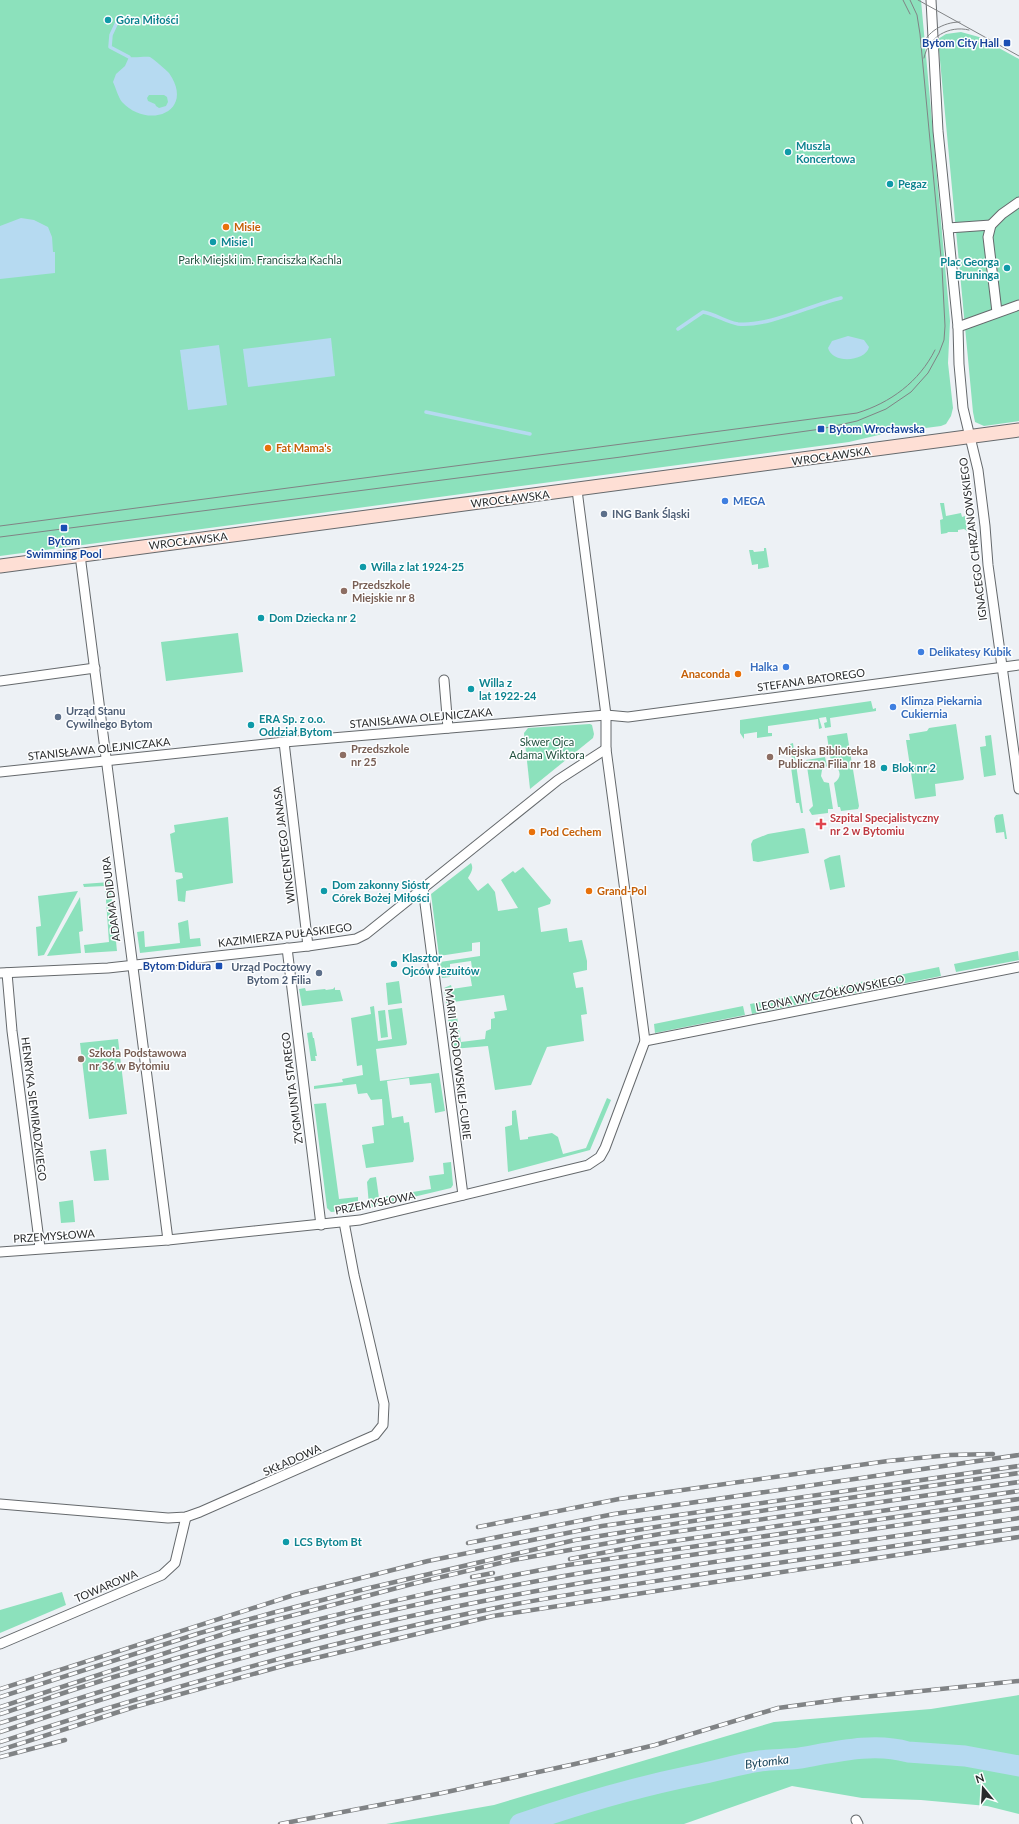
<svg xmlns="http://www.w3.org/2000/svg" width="1019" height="1824" viewBox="0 0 1019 1824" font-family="Lato,sans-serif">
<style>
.green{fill:#8ce1bc}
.water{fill:#b6daf1;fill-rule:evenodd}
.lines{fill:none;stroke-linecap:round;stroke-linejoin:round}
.stream{stroke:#b6daf1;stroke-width:3.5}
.river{stroke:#b6daf1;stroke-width:21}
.street-casing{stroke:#65696c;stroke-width:11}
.secondary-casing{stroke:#65696c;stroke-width:15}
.street{stroke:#fff;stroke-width:9}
.secondary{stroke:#fedfd5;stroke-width:13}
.tram{stroke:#808385;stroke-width:1}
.rail-casing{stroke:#808385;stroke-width:4.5}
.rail{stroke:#fdfeff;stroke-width:3;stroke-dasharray:9;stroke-linecap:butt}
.culture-dot{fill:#0f9aa8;stroke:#fdfeff;stroke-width:1.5}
.transit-dot{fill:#1a4fb4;stroke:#fdfeff;stroke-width:1.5}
.food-dot{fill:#e8710a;stroke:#fdfeff;stroke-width:1.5}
.shop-dot{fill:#3f7fe0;stroke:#fdfeff;stroke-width:1.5}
.service-dot{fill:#5c6f8a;stroke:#fdfeff;stroke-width:1.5}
.education-dot{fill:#8d6e63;stroke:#fdfeff;stroke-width:1.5}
.health-dot{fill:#e0444e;stroke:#fdfeff;stroke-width:1.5}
.labels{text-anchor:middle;stroke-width:3;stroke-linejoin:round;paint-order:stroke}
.culture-label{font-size:11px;font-weight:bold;fill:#0d838f;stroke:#fdfeff;text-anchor:start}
.transit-label{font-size:11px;font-weight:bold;fill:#164399;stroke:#fdfeff;text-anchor:end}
.food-label{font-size:11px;font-weight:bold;fill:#c56008;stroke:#fdfeff;text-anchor:start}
.park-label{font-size:11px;fill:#235340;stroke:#fdfeff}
.street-label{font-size:11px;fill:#2a2c2d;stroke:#fdfeff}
.shop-label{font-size:11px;font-weight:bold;fill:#366cbe;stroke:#fdfeff;text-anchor:start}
.service-label{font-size:11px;font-weight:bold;fill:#4e5e75;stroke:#fdfeff;text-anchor:start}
.education-label{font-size:11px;font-weight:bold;fill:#785e54;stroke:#fdfeff;text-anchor:start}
.health-label{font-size:11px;font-weight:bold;fill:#be3a42;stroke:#fdfeff;text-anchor:start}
.water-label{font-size:12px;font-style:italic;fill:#144057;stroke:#fdfeff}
</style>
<rect width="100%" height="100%" fill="#edf1f5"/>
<!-- green -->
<g class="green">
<polygon points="0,0 921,0 950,321 948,363 953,408 951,416 946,424 941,426 887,433 849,442 0,556"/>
<polygon points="961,32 979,37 1019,59 1019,421 984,426 975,422 973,412 938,39 946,34"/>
<polygon points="940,503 944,503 946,516 961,513 962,517 965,516 967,531 964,529 958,530 958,532 948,532 947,533 941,534 940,520 943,519"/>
<polygon points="764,548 766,548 769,567 758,569 758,564 752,565 749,550 753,550 754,552 764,551"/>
<polygon points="238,633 243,672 166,681 161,642"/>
<polygon points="871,701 873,709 876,708 876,711 830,718 831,727 825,728 824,723 827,722 826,717 819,718 822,728 819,729 818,719 768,726 768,733 772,733 772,736 757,738 757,732 744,734 744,739 740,733 740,720"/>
<polygon points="590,724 592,725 594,734 593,738 530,789 524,733 528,728"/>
<polygon points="956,724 964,778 963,780 935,784 936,796 915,799 906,740 910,740 909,734 927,731 929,728"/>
<path d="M847,733L859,806L858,809L841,811L840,807H838L834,783C842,778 841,770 834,765L833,762H831L827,736Z"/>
<polygon points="991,735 996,775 984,777 980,747 986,746 985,736"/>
<polygon points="793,743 803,813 801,813 799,803 796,803 790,760 792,760 790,744"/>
<polygon points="825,757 827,766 822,770 821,776 824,782 829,783 833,809 828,809 828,813 812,815 809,810 813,806 806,760"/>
<polygon points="1003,814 1007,839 1005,839 1004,832 996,833 994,818 996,815"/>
<polygon points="228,817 233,883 186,891 185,902 178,901 176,880 183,878 182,873 175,872 170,834 175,832 174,825"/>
<polygon points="803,828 805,829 809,853 758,862 753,861 751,844 753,840 768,834"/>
<polygon points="840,855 845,887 830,890 824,860 830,857"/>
<path d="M471,863C474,869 471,873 468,878L478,891L488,883L495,892L498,911L518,908L501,880L513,871L515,873L523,867L551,900L550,904L538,908L541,932L567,928L569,942L582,940L587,961V970L573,973L576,988L583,987L587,1014L581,1015L584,1041L547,1047L531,1085L495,1090L488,1046L452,1049L447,1011L456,1010L461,1042L485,1039L486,1031L491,1029V1019L495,1018L494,1012L507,1010L504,995L446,1003L444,988L451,985L452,989L472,986L469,969L472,968L471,961L450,964V977L442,978L440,962L480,956V942L472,943V951L439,956L431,894Z"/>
<polygon points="110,882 117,951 85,953 84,945 109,942 105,886 84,887 83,884"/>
<polygon points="78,891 44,955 38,956 36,927 41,926 38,896"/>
<polygon points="80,897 83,931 79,932 81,953 47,956"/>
<polygon points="188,920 190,939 200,938 201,946 140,953 137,932 144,931 145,947 180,943 178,923"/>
<polygon points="1018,951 1019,960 956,972 954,964"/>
<polygon points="939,967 941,976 891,986 889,977"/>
<polygon points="881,978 883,987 832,998 830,988"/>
<polygon points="399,981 402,1003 388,1005 386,983"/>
<polygon points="335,987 335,990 340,990 343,1001 302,1006 299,989 305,988 306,991 325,989 326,990 333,989"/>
<polygon points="822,990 824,999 752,1014 750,1004"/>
<polygon points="374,1006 378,1041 392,1039 388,1010 402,1008 407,1043 406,1045 376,1049 380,1081 439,1073 445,1111 435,1113 431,1083 410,1085 409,1078 387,1081 392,1118 403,1116 404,1123 409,1122 414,1159 413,1162 366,1168 362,1145 374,1143 372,1127 384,1125 382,1099 371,1100 367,1093 358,1094 356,1084 314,1089 314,1086 343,1082 342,1079 363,1075 362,1065 357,1066 351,1018 371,1014 370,1007"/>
<polygon points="743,1006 745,1015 655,1033 654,1024"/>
<polygon points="385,1010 388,1037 381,1038 378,1011"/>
<polygon points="312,1032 313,1038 314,1038 317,1056 315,1056 316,1061 311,1061 307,1033"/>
<polygon points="118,1039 127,1114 89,1119 80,1043"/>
<polygon points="607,1098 611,1100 590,1150 508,1172 505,1127 512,1125 512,1111 516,1110 520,1140 528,1139 528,1137 552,1133 558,1137 563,1154 586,1148"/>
<polygon points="326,1103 339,1199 358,1197 358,1209 356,1210 331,1212 327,1208 314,1104"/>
<polygon points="106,1149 109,1180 94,1181 90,1151"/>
<polygon points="451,1162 453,1185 451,1188 384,1204 382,1197 431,1189 429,1176 444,1174 443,1163"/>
<polygon points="376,1177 380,1205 372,1207 369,1205 367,1182 370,1178"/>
<polygon points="73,1200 75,1222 61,1223 59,1202"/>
<polygon points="62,1592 66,1605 0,1633 0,1610"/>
<polygon points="1019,1695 1019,1814 987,1806 921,1800 862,1798 792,1786 684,1824 386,1824 494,1805 774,1722 931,1709"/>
</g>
<!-- water -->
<g class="water">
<path d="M129,57C135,58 146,56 150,57C154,59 166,70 169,73C196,112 148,130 122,102C118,97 116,88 113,82L116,74L125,66ZM149,95H164L167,97L168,102L166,106L159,108L156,106L155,104L148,101L147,98Z"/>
<polygon points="21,218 34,220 48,227 52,237 53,252 55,252 55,273 0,279 0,226"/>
<path d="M848,336L864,340L869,347C866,361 833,365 828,348L832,341Z"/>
<polygon points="331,338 335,376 248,387 243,349"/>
<polygon points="219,345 227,405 188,410 180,350"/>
</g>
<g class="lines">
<!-- stream -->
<g class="stream">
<polyline points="118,20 111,35 110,47 129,57"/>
<path d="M678,329L703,312C715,314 726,322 738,324C768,327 811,305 841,298"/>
<polyline points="426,412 530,434"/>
</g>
<!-- river -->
<path class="river" d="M520,1824C578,1804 636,1787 695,1775C717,1771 738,1764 760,1761C773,1759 787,1760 800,1758C835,1752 873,1742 908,1752L965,1756L1019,1766"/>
<defs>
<g id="street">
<polyline points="931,0 938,131 958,327 959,364 963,408 978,470 985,526 988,565 1019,789"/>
<polyline points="948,228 991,225"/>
<polyline points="997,312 988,237 991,225 1002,214 1019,202"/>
<polyline points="958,327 1019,305"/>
<polyline points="80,555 168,1240"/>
<polyline points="444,680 448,728"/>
<polyline points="0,681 95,668"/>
<polyline points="284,742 308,946"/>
<polyline points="0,772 284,742 606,715 628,717 1019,665"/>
<polyline points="423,888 463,1195"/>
<polyline points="287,948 321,1225"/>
<polyline points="0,973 108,968 308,946 356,939 366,934 558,780 606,749"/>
<polyline points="7,973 12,1031 40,1248"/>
<polyline points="645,1041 1019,967"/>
<polyline points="0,1252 168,1240 360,1220 588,1165 600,1157 605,1148 645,1041 606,749 606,715 577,490"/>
<polyline points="0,1504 168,1518 186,1517 200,1512 375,1435 383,1425 384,1404 354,1275 344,1222"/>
<polyline points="0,1644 162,1575 175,1563 186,1517"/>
<polyline points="856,1820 858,1824"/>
</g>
<polyline id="secondary" points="0,566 1019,430"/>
</defs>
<!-- street casing -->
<use href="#street" class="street-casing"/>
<!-- secondary casing -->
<use href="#secondary" class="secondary-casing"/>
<!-- street -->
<use href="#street" class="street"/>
<!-- secondary -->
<use href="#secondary" class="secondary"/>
<!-- tram -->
<g class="tram">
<polyline points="903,0 910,14"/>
<polyline points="918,0 1019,56"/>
<path d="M921,47C927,32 943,22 960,22"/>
<path d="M924,58C928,37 949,25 969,30"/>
<path d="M0,526L857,413C890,403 919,382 935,350"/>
<polyline points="0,537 621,457 821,429 857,421 886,409 911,392 928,373 939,353 944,340 945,326 942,268 920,34 917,15 910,0"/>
</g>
<defs>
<g id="rail">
<polyline points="478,1527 619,1499 888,1461 950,1455 993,1454"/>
<polyline points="468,1543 614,1514 1019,1455"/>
<polyline points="570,1559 639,1546 1019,1491"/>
<polyline points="472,1577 493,1573"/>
<polyline points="0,1689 294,1595 428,1561 602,1526 1019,1466"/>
<polyline points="0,1697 200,1633 272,1613 365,1589 575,1540 693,1521 1019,1473"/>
<polyline points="0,1707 230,1632 412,1584 513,1560 660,1534 1019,1482"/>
<path d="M0,1714C41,1701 82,1686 124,1674C270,1629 418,1592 568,1565L1019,1499"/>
<polyline points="0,1723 224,1653 352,1619 447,1598 564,1576 677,1557 1019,1508"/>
<path d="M0,1732C149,1683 300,1638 454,1607C641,1568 831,1547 1019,1518"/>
<path d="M0,1742C171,1687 340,1638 516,1604C580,1592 644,1583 708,1573C811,1558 915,1543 1019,1528"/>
<polyline points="0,1750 134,1707 286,1665 493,1616 695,1585 1019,1537"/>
<polyline points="0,1757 65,1740"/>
<polyline points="280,1824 442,1793 575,1764 655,1745 778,1708 844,1699 1019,1681"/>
</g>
</defs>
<!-- rail casing -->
<use href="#rail" class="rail-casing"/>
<!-- rail -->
<use href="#rail" class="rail"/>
</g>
<!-- markers -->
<g class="culture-dot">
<circle cx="108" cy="20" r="4"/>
<circle cx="788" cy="152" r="4"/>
<circle cx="890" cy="184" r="4"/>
<circle cx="213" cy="242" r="4"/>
<circle cx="1007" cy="268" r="4"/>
<circle cx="363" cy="567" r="4"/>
<circle cx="261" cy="618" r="4"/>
<circle cx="471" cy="689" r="4"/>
<circle cx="251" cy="725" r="4"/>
<circle cx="884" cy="768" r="4"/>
<circle cx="324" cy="891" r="4"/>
<circle cx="394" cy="964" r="4"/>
<circle cx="286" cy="1542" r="4"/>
</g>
<g class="transit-dot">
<rect x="1003" y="39" width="8" height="8" rx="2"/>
<rect x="817" y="425" width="8" height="8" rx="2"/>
<rect x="60" y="524" width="8" height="8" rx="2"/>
<rect x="215" y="962" width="8" height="8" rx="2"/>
</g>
<g class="food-dot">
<circle cx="226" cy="227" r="4"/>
<circle cx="268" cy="448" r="4"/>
<circle cx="738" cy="674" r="4"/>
<circle cx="532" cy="832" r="4"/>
<circle cx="589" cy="891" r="4"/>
</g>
<g class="shop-dot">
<circle cx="725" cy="501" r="4"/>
<circle cx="921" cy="652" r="4"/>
<circle cx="786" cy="667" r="4"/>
<circle cx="893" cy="707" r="4"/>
</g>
<g class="service-dot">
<circle cx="604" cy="514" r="4"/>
<circle cx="58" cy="717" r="4"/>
<circle cx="319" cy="973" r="4"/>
</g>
<g class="education-dot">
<circle cx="344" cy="591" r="4"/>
<circle cx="343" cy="755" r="4"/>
<circle cx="770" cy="757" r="4"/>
<circle cx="81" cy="1059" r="4"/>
</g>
<path class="health-dot" d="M819 818h4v4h4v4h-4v4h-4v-4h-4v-4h4z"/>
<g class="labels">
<!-- culture labels -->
<g class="culture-label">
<text x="116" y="24">Góra Miłości</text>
<text x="796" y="150">Muszla<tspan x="796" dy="13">Koncertowa</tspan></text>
<text x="898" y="188">Pegaz</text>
<text x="221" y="246">Misie I</text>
<text x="999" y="266" text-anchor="end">Plac Georga<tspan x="999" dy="13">Bruninga</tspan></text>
<text x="371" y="571">Willa z lat 1924-25</text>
<text x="269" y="622">Dom Dziecka nr 2</text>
<text x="479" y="687">Willa z<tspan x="479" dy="13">lat 1922-24</tspan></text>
<text x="259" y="723">ERA Sp. z o.o.<tspan x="259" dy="13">Oddział Bytom</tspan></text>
<text x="892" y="772">Blok nr 2</text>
<text x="332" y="889">Dom zakonny Sióstr<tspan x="332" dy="13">Córek Bożej Miłości</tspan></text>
<text x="402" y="962">Klasztor<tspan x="402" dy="13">Ojców Jezuitów</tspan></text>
<text x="294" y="1546">LCS Bytom Bt</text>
</g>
<!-- transit labels -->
<g class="transit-label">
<text x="999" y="47">Bytom City Hall</text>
<text x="829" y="433" text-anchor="start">Bytom Wrocławska</text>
<text x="64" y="545" text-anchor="middle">Bytom<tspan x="64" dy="13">Swimming Pool</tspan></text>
<text x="211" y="970">Bytom Didura</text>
</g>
<!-- food labels -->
<g class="food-label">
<text x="234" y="231">Misie</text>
<text x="276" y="452">Fat Mama's</text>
<text x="730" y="678" text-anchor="end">Anaconda</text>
<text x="540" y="836">Pod Cechem</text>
<text x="597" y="895">Grand-Pol</text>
</g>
<!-- park labels -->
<g class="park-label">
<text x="260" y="264">Park Miejski im. Franciszka Kachla</text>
<text x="547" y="746">Skwer Ojca<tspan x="547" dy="13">Adama Wiktora</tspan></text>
</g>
<!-- street labels -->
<g class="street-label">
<text transform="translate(831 456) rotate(-8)" y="4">WROCŁAWSKA</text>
<text transform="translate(510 499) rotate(-7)" y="4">WROCŁAWSKA</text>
<text transform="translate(973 539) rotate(-97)" y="4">IGNACEGO CHRZANOWSKIEGO</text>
<text transform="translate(188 541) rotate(-7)" y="4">WROCŁAWSKA</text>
<text transform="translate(811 680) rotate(-8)" y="4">STEFANA BATOREGO</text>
<text transform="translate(421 718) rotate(-5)" y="4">STANISŁAWA OLEJNICZAKA</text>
<text transform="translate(99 749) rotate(-6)" y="4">STANISŁAWA OLEJNICZAKA</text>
<text transform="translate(284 845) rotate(-97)" y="4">WINCENTEGO JANASA</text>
<text transform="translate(111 899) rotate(-97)" y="4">ADAMA DIDURA</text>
<text transform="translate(285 935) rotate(-7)" y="4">KAZIMIERZA PUŁASKIEGO</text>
<text transform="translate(830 993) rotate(-11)" y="4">LEONA WYCZÓŁKOWSKIEGO</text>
<text transform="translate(458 1064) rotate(83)" y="4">MARII SKŁODOWSKIEJ-CURIE</text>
<text transform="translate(292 1088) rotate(-97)" y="4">ZYGMUNTA STAREGO</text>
<text transform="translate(34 1109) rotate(83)" y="4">HENRYKA SIEMIRADZKIEGO</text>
<text transform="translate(375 1203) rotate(-11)" y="4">PRZEMYSŁOWA</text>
<text transform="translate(54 1236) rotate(-4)" y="4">PRZEMYSŁOWA</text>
<text transform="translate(292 1460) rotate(-24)" y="4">SKŁADOWA</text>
<text transform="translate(106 1586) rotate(-23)" y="4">TOWAROWA</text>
</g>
<!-- shop labels -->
<g class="shop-label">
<text x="733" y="505">MEGA</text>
<text x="929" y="656">Delikatesy Kubik</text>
<text x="778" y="671" text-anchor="end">Halka</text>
<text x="901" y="705">Klimza Piekarnia<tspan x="901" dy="13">Cukiernia</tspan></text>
</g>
<!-- service labels -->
<g class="service-label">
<text x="612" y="518">ING Bank Śląski</text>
<text x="66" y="715">Urząd Stanu<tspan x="66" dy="13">Cywilnego Bytom</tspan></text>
<text x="311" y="971" text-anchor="end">Urząd Pocztowy<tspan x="311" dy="13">Bytom 2 Filia</tspan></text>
</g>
<!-- education labels -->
<g class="education-label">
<text x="352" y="589">Przedszkole<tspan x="352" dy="13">Miejskie nr 8</tspan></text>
<text x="351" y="753">Przedszkole<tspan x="351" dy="13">nr 25</tspan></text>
<text x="778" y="755">Miejska Biblioteka<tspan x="778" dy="13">Publiczna Filia nr 18</tspan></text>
<text x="89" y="1057">Szkoła Podstawowa<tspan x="89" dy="13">nr 36 w Bytomiu</tspan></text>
</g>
<!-- health labels -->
<g class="health-label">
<text x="830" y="822">Szpital Specjalistyczny<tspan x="830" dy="13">nr 2 w Bytomiu</tspan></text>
</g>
<!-- water labels -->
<g class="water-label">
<text transform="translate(767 1762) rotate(-7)" y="4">Bytomka</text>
</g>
</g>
<!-- north arrow -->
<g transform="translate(983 1788) rotate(342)" stroke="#fdfeff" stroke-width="3" paint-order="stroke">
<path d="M0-3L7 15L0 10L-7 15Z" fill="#2a2c2d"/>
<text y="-6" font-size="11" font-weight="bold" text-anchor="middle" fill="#2a2c2d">N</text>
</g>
</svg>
